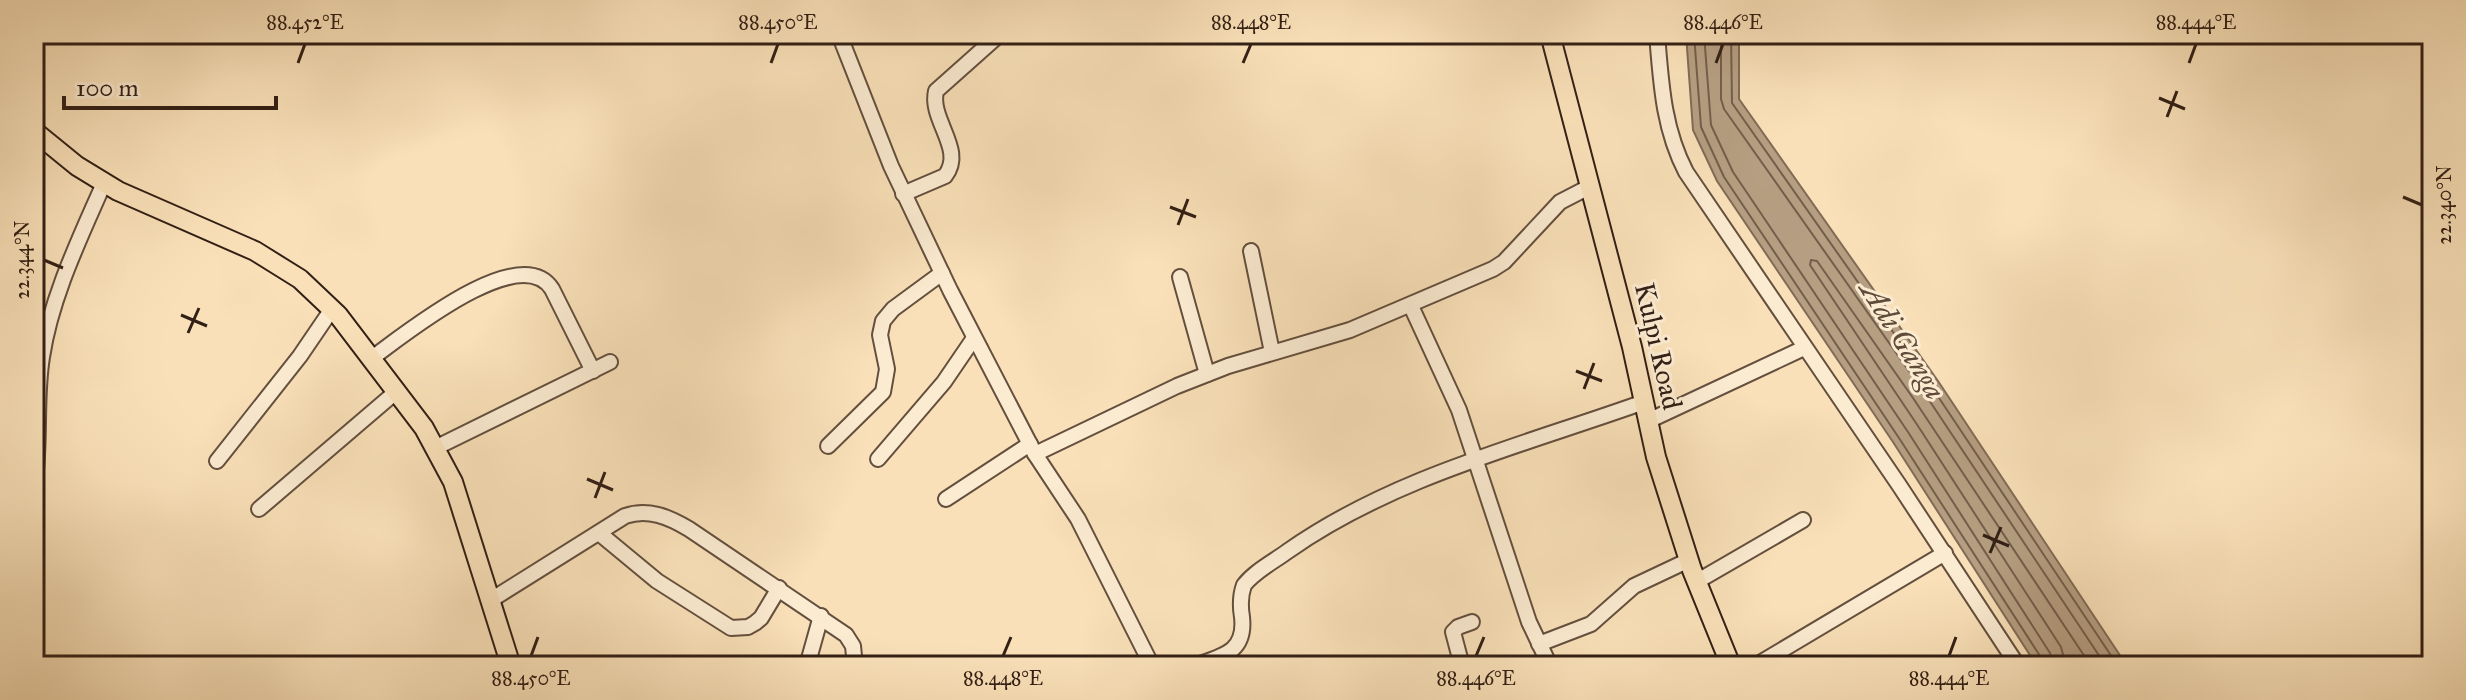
<svg xmlns="http://www.w3.org/2000/svg" width="2466" height="700" viewBox="0 0 2466 700" font-family="'IM FELL Great Primer',serif">
<style>
.water{fill:#b59e81;stroke:#816b56;stroke-width:2}
.lines{fill:none;stroke-linecap:round;stroke-linejoin:round}
.shore{stroke:#745e4b;stroke-width:2}
.minor-casing{stroke:#644f3e;stroke-width:18}
.major-casing{stroke:#321f15;stroke-width:22}
.minor{stroke:#fbebd1;stroke-width:14}
.major{stroke:#f9e0b8;stroke-width:18}
.ticks{fill:none;stroke:#321f15;stroke-width:3}
.labels{text-anchor:middle;stroke-width:6;stroke-linejoin:round;paint-order:stroke}
.street-label{font-size:28px;fill:#321f15;stroke:#fbebd1}
.water-label{font-size:30px;font-style:italic;fill:#604b3b;stroke:#fbebd1}
.neatline{fill:none;stroke:#321f15;stroke-width:3}
.ticks-label{font-size:20px;text-anchor:middle;fill:#321f15}
</style>
<rect width="100%" height="100%" fill="#f9e0b8"/>
<filter id="stains"><feTurbulence type="fractalNoise" baseFrequency=".0025" numOctaves="4"/><feColorMatrix values="0 0 0 0 .2 0 0 0 0 .09 0 0 0 0 .02 0 0 0 .5 -.17"/></filter>
<radialGradient id="worn" r=".72"><stop offset=".6" stop-color="#630" stop-opacity="0"/><stop offset="1" stop-color="#630" stop-opacity=".3"/></radialGradient>
<!-- water -->
<polygon class="water" points="1686,34 1739,34 1739,99 1938,381 2127,666 2037,666 1893,442 1717,181 1693,130"/>
<g class="lines">
<!-- shore -->
<g class="shore">
<polyline points="1694,34 1701,127 1724,177 1899,438 2042,659 2043,666"/>
<polyline points="1704,34 1711,125 1733,172 1908,432 2050,653 2054,666"/>
<polyline points="1721,34 1721,99 1724,109 1923,391 2106,666"/>
<polyline points="1731,34 1732,103 1931,386 2118,666"/>
<polyline points="2066,666 2061,647 1918,426 1810,265 1811,260 1817,261 1913,398 2091,666"/>
</g>
<defs>
<g id="minor">
<polyline points="839,34 891,166 950,290 1035,454 1078,519 1152,666"/>
<path d="M1657,34C1661,82 1663,128 1686,172L1899,485L2018,666"/>
<path d="M903,194L945,176C966,150 929,120 936,91L1000,34"/>
<polyline points="1251,251 1272,352"/>
<polyline points="1180,277 1207,374"/>
<polyline points="1411,306 1459,410 1529,622 1550,666"/>
<path d="M372,358C404,335 520,240 552,289L593,371"/>
<polyline points="1648,421 1804,348"/>
<polyline points="828,446 883,392 887,369 880,335 883,321 893,309 942,273"/>
<polyline points="435,448 610,362"/>
<polyline points="1035,454 1177,386 1228,366 1350,330 1493,269 1504,262 1560,202 1589,187"/>
<polyline points="878,459 944,382 974,338"/>
<polyline points="217,461 300,356 332,309"/>
<path d="M34,487C41,443 35,400 42,357C51,297 80,238 104,183"/>
<polyline points="946,499 1030,444"/>
<polyline points="259,509 397,391"/>
<polyline points="599,533 657,581 731,628 748,627 755,623 761,618 779,588"/>
<polyline points="1696,582 1803,520"/>
<path d="M491,600L625,516C648,508 669,517 689,529L846,635L853,646L855,666"/>
<polyline points="1539,644 1591,624 1634,586 1689,560"/>
<polyline points="494,666 509,659"/>
<polyline points="807,666 821,616"/>
<path d="M1194,666C1223,656 1246,652 1242,617C1240,605 1240,596 1244,585C1255,571 1273,562 1288,551C1393,477 1524,445 1644,402"/>
<polyline points="1462,666 1453,632 1458,627 1472,622"/>
<polyline points="1755,666 1945,553"/>
</g>
<g id="major">
<polyline points="1550,34 1632,347 1656,457 1692,570 1731,666"/>
<polyline points="34,131 77,166 118,191 255,251 300,279 338,315 424,428 453,482 511,666"/>
</g>
</defs>
<!-- minor casing -->
<use href="#minor" class="minor-casing"/>
<!-- major casing -->
<use href="#major" class="major-casing"/>
<!-- minor -->
<use href="#minor" class="minor"/>
<!-- major -->
<use href="#major" class="major"/>
</g>
<!-- ticks -->
<path class="ticks" d="M298,63L305,44M771,63L778,44M1243,63L1251,44M1716,63L1723,44M2189,63L2196,44M2159,98L2185,109M2167,117L2177,91M2403,197L2422,205M1170,207L1196,217M1178,225L1188,199M44,260L63,268M181,315L207,326M188,333L199,308M1576,371L1602,381M1584,389L1594,363M587,479L613,490M595,498L605,472M1983,535L2009,546M1990,553L2001,527M531,656L538,637M1003,656L1011,637M1476,656L1484,637M1949,656L1956,637"/>
<g class="labels">
<!-- street labels -->
<g class="street-label">
<text transform="translate(1659 346) rotate(77)" y="10">Kulpi Road</text>
</g>
<!-- water labels -->
<g class="water-label">
<text transform="translate(1903 340) rotate(58)" y="10">Adi Ganga</text>
</g>
</g>
<!-- margin -->
<rect width="2466" height="700" fill="none" stroke="#f9e0b8" stroke-width="88"/>
<!-- scale -->
<path d="M64 96v12h212v-12" fill="none" stroke="#321f15" stroke-width="4"/>
<text x="76" y="96" font-size="24" fill="#321f15" stroke="#fbebd1" stroke-width="6" paint-order="stroke">100 m</text>
<rect x="44" y="44" width="2378" height="612" class="neatline"/>
<g class="ticks-label">
<text x="305" y="29">88.452°E</text>
<text x="778" y="29">88.450°E</text>
<text x="1251" y="29">88.448°E</text>
<text x="1723" y="29">88.446°E</text>
<text x="2196" y="29">88.444°E</text>
<text transform="translate(2444 205) rotate(-90)" y="7">22.340°N</text>
<text transform="translate(22 260) rotate(-90)" y="7">22.344°N</text>
<text x="531" y="685">88.450°E</text>
<text x="1003" y="685">88.448°E</text>
<text x="1476" y="685">88.446°E</text>
<text x="1949" y="685">88.444°E</text>
</g>
<rect width="100%" height="100%" filter="url(#stains)"/>
<rect width="100%" height="100%" fill="url(#worn)"/>
</svg>
